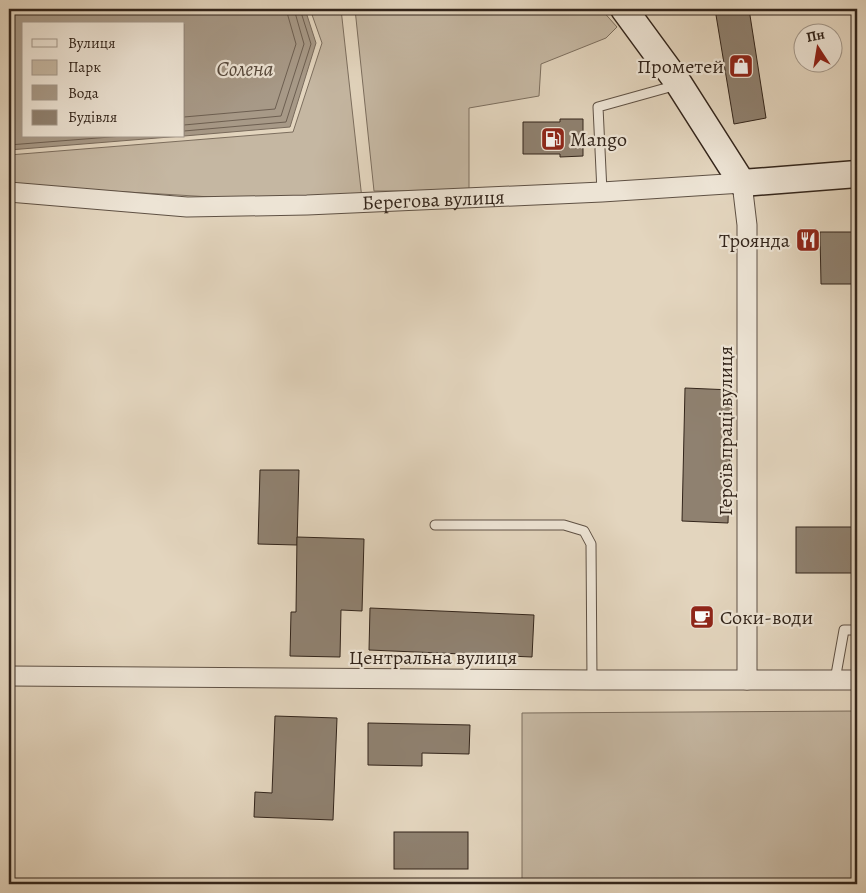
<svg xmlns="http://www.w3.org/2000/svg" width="866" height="893" viewBox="0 0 866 893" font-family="Alegreya,serif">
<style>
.green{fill:#c5b7a2;stroke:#7c6e5e}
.water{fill:#a79987;stroke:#796b5c}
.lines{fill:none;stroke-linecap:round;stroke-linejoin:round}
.shore{stroke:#6d5f51;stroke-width:1}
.building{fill:#8f8170;stroke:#33251b}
.service-casing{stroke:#5f5144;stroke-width:11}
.minor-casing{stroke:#5f5144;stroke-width:21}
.secondary-casing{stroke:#33251b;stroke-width:29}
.service{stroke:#ede4d5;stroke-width:9}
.minor{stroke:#ede4d5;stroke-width:19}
.secondary{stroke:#ede4d5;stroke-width:26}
.labels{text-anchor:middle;stroke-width:4.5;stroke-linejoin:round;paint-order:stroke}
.poi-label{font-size:20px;fill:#33251b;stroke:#ede4d5;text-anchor:end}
.street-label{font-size:20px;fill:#33251b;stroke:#ede4d5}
.water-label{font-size:21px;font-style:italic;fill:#56483b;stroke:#ede4d5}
</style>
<rect width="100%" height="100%" fill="#e3d5be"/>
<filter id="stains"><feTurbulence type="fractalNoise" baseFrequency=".004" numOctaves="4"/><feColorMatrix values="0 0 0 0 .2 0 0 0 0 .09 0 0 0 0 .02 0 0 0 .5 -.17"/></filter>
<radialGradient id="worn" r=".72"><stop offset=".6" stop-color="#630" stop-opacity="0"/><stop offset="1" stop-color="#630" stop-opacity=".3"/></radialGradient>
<!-- green -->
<g class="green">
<polygon points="310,9 341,9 362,199 262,200 9,185 9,155 293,132 322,43"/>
<polygon points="355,9 601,9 617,27 606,38 541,64 539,96 469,108 469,191 374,191"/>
<polygon points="857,711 857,884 522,884 522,713"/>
</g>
<!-- water -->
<polygon class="water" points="9,9 305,9 316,43 290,127 184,136 184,24 24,24 24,136 182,136 9,150"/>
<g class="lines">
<!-- shore -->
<g class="shore">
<polyline points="184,117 275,109 296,44 286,9"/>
<polyline points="184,125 281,116 304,44 294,9"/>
<polyline points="184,131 286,122 311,44 300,9"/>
<polyline points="9,145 123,136"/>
</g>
</g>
<!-- building -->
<g class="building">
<polygon points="715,9 749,9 766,118 734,124"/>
<polygon points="560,119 583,119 583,156 560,157 560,154 523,154 523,122 560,122"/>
<polygon points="820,232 857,232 857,284 821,284"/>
<polygon points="685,388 732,390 728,523 682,521"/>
<polygon points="260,470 299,470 297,545 258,544"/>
<rect x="796" y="527" width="61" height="46"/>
<polygon points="297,537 364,539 362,611 341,610 340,657 290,656 291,612 296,612"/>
<polygon points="370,608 534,615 532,657 369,650"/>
<polygon points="275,716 337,718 333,820 254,817 255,792 272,793"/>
<polygon points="368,723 470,725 469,754 422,753 422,766 368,765"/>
<rect x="394" y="832" width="74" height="37"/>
</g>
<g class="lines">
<defs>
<g id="service">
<polyline points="602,192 598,107 677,85"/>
<polyline points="435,525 564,525 584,531 591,544 592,680"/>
<polyline points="835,680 844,630 857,630"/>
</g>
<g id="minor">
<path id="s1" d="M9,192L187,207L307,205L602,192L742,183L747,225V680"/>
<polyline points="9,676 592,680 857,680"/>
</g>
<polyline id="secondary" points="624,9 679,84 742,183 857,174"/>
</defs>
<!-- service casing -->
<use href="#service" class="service-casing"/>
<!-- minor casing -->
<use href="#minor" class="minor-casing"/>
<!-- secondary casing -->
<use href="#secondary" class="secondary-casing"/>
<!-- service -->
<use href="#service" class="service"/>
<!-- minor -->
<use href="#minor" class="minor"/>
<!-- secondary -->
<use href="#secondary" class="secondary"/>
</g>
<!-- icons -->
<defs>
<symbol id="shop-square" viewBox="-11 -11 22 22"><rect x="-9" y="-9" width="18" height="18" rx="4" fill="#8f2418" stroke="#ede4d5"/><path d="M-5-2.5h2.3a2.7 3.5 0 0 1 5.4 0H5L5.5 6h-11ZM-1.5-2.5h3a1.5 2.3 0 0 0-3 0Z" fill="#fff"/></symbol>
<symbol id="fuel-square" viewBox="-11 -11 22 22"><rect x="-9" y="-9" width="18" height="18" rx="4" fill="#8f2418" stroke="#ede4d5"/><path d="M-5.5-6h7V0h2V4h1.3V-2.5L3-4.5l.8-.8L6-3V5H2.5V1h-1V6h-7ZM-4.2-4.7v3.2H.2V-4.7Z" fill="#fff"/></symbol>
<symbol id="restaurant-square" viewBox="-11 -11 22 22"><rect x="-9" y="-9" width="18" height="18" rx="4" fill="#8f2418" stroke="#ede4d5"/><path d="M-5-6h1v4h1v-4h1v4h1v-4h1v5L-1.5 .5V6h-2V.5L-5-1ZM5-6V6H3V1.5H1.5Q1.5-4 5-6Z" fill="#fff"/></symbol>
<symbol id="cafe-square" viewBox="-11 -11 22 22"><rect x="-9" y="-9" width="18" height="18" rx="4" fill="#8f2418" stroke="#ede4d5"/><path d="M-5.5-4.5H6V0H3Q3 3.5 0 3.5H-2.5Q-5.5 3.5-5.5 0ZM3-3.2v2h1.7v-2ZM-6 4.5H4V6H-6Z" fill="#fff"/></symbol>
</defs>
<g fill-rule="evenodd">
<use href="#shop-square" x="727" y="52" width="28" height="28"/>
<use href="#fuel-square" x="539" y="125" width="28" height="28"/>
<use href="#restaurant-square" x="794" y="226" width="28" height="28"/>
<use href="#cafe-square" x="688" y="603" width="28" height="28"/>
</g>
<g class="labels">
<!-- poi labels -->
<g class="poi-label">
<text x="724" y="73">Прометей</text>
<text x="570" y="146" text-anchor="start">Mango</text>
<text x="790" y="247">Троянда</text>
<text x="720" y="624" text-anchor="start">Соки-води</text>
</g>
<!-- street labels -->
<g class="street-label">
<text dy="7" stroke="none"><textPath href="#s1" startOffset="425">Берегова вулиця</textPath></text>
<text transform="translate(725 431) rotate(-90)" y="7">Героїв праці вулиця</text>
<text x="433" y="664">Центральна вулиця</text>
</g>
<!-- water labels -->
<g class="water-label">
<text x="245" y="76">Солена</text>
</g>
</g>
<!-- margin -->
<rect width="866" height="893" fill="none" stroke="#e3d5be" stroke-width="30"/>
<rect x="10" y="10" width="846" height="873" fill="none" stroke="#33251b" stroke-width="2.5"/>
<rect x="15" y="15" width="836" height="863" fill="none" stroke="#33251b"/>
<!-- legend -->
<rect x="22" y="22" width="162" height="115" fill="#ede4d5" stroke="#a3988b"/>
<rect x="32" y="39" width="25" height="8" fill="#ede4d5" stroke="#a3988b"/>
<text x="68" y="48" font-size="15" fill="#33251b">Вулиця</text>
<rect x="32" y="60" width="25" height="15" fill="#c5b7a2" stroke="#a3988b"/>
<text x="68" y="72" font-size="15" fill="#33251b">Парк</text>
<rect x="32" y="85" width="25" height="15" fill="#a79987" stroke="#a3988b"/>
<text x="68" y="98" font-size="15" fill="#33251b">Вода</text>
<rect x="32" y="110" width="25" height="15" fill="#8f8170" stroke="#a3988b"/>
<text x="68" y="122" font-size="15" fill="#33251b">Будівля</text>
<!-- north arrow -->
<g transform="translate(818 48) rotate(348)"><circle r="24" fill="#ede4d5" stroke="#a3988b"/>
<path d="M0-4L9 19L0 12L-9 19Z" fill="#8f2418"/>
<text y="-8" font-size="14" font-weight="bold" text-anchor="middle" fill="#33251b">Пн</text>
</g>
<rect width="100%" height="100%" filter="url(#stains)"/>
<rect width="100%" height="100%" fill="url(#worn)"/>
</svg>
